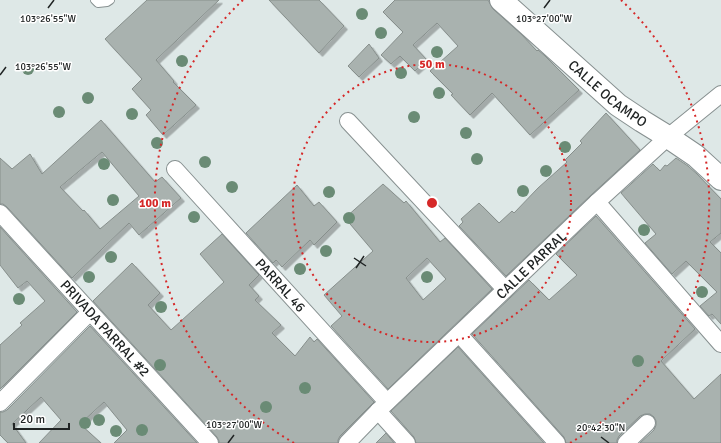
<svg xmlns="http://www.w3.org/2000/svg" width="721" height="443" viewBox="0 0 721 443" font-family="Signika,sans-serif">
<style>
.building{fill:#a9b2af;stroke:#878f8c;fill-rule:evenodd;filter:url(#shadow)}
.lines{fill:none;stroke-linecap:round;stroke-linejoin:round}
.lane-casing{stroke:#879090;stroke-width:10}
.street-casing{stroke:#879090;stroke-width:18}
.secondary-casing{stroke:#879090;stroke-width:24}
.lane{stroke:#fff;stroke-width:8}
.street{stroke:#fff;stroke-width:16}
.secondary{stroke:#fff;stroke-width:22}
.tree{fill:#6a8b75}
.ticks{fill:none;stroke:#202424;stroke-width:1.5}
.ring{fill:none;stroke:#d62828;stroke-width:2;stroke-dasharray:2 4}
.labels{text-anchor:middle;stroke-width:3;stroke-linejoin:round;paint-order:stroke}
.street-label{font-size:14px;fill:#202424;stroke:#fff}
.ticks-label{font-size:10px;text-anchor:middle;fill:#202424;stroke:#fff;stroke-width:3;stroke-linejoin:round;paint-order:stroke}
.centre{fill:#d62828;stroke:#fff;stroke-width:2}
.ring-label{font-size:12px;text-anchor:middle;font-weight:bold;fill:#d62828;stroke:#fff;stroke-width:3;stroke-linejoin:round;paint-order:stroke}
</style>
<defs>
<filter id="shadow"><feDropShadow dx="3.5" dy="3.5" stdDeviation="0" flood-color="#0004"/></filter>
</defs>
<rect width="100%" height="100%" fill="#dee8e7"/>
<!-- building -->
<g class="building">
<polygon points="147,0 219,0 156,60 174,81 173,82 196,105 163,135 146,115 151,110 132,89 142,79 105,39"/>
<polygon points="269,0 319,0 344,26 319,53"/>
<polygon points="395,0 488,0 493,9 521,34 537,51 538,50 545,56 579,90 530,135 492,93 470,115 451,95 453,94 430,71 458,46 437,23 413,45 427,60 415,71 400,56 391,64 381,55 403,32 383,12"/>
<polygon points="369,44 379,58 359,77 348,66"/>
<polygon points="606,113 640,150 591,195 506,276 459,226 463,222 461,219 479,203 499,223 512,211 514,213 538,188 567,162 565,160 582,143 580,141"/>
<path d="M101,120L155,182L162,177L181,198L139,235L129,223L72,278L7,207L3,204H0V158L12,169L30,154L42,174ZM102,152L139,196L100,229L84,210L83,211L60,187Z"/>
<polygon points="676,158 688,166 697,174 721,199 721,233 710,242 721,253 721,324 712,314 709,316 700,306 717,292 686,261 672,274 645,243 656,234 621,193 653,164 660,171 665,165 667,166"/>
<path d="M383,184L404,203L406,201L440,242L445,238L492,289L388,389L331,326L342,316L324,295L373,251L345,218ZM427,258L446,279L423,300L406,278Z"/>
<polygon points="297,185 314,206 319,202 337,222 314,245 310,240 282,267 276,260 273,263 246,233"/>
<polygon points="596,216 695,329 661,361 694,399 721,374 721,443 640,443 654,430 656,425 656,421 654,417 650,414 645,414 640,416 619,436 617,440 617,443 566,443 564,437 472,334 529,280 549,300 577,275 556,254"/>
<polygon points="0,227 77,312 0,389 0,345 22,325 20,323 45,301 27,281 18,288 0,265"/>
<polygon points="222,234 259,275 249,285 259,296 255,300 281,325 272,333 295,356 310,337 314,342 317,339 374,402 340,436 338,440 338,443 219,443 219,441 217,437 93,301 132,263 160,293 148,305 171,330 224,282 200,254"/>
<polygon points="90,326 197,443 114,443 127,430 104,402 80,424 101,443 39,443 61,420 41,397 12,424 26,443 8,443 0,435 0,412 3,412 7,410"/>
<polygon points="458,347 544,443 416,443 414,437 391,411"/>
<polygon points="386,433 394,443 376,443"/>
</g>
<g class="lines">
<defs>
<polyline id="lane" points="95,0 98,3 107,2 110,0"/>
<g id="street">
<polyline points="348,121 505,289"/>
<path id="s1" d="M175,169L387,402"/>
<polyline points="597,202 721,344"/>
<path id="s2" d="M0,213L210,443"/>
<polyline points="459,334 557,443"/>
<polyline points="0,403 90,312"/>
<polyline points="378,411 407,443"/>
<path id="s3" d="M347,443L378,411L597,202L668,137L721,94"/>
<polyline points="626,443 647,423"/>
</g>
<g id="secondary">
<path id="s4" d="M501,0L618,105L642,121L668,137L696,156L721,179"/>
</g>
</defs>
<!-- lane casing -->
<use href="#lane" class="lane-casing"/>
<!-- street casing -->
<use href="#street" class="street-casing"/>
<!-- secondary casing -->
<use href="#secondary" class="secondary-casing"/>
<!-- lane -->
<use href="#lane" class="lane"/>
<!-- street -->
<use href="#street" class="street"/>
<!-- secondary -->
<use href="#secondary" class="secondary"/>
</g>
<!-- trees -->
<g class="tree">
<circle cx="362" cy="14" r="6"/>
<circle cx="381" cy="33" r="6"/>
<circle cx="437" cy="52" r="6"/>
<circle cx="182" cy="61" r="6"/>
<circle cx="28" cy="69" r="6"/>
<circle cx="401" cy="73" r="6"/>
<circle cx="439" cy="93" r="6"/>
<circle cx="88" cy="98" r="6"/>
<circle cx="59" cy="112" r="6"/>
<circle cx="132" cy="114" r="6"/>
<circle cx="414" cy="117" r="6"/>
<circle cx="466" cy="133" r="6"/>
<circle cx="157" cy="143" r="6"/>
<circle cx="565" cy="147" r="6"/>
<circle cx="477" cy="159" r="6"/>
<circle cx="205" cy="162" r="6"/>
<circle cx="104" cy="164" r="6"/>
<circle cx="546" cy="171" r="6"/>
<circle cx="232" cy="187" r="6"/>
<circle cx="523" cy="191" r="6"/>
<circle cx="329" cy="192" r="6"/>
<circle cx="113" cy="200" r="6"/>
<circle cx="194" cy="217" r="6"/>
<circle cx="349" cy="218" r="6"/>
<circle cx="644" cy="230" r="6"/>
<circle cx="326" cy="251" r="6"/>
<circle cx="111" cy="257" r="6"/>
<circle cx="300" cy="269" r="6"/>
<circle cx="89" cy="277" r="6"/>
<circle cx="427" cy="277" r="6"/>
<circle cx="702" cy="292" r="6"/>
<circle cx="19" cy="299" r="6"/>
<circle cx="161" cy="307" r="6"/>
<circle cx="638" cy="361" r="6"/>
<circle cx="160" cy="365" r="6"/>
<circle cx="305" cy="388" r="6"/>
<circle cx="266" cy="407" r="6"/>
<circle cx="99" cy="420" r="6"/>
<circle cx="85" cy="423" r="6"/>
<circle cx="142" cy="430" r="6"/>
<circle cx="116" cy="431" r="6"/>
</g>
<!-- ticks -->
<path class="ticks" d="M48,8L54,0M544,8L550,0M0,75L6,67M354,258L366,266M356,268L364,256M601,437L609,443M228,443L234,435"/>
<!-- distance rings -->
<g class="ring">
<circle cx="432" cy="203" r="139"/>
<path d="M294 443A277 277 0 0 1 243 0M621 0A277 277 0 0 1 570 443"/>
</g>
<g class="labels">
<!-- street labels -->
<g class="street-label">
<text dy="5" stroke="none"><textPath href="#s4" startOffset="142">CALLE OCAMPO</textPath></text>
<text dy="5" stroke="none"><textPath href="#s3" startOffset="256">CALLE PARRAL</textPath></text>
<text dy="5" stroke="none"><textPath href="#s1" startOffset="157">PARRAL 46</textPath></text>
<text dy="5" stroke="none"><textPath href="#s2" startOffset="156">PRIVADA PARRAL #2</textPath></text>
</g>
</g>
<g class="ticks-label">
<text x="48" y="22">103°26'55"W</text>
<text x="544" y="22">103°27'00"W</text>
<text x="43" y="70">103°26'55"W</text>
<text x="234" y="428">103°27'00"W</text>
<text x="601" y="431">20°42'30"N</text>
</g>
<circle cx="432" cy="203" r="6" class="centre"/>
<g class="ring-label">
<text x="432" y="68">50 m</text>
<text x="155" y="207">100 m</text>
</g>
<!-- scale -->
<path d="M14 423v6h55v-6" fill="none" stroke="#202424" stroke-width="2"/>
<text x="20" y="423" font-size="12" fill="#202424" stroke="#ffffff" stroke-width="3" paint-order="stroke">20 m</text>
</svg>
